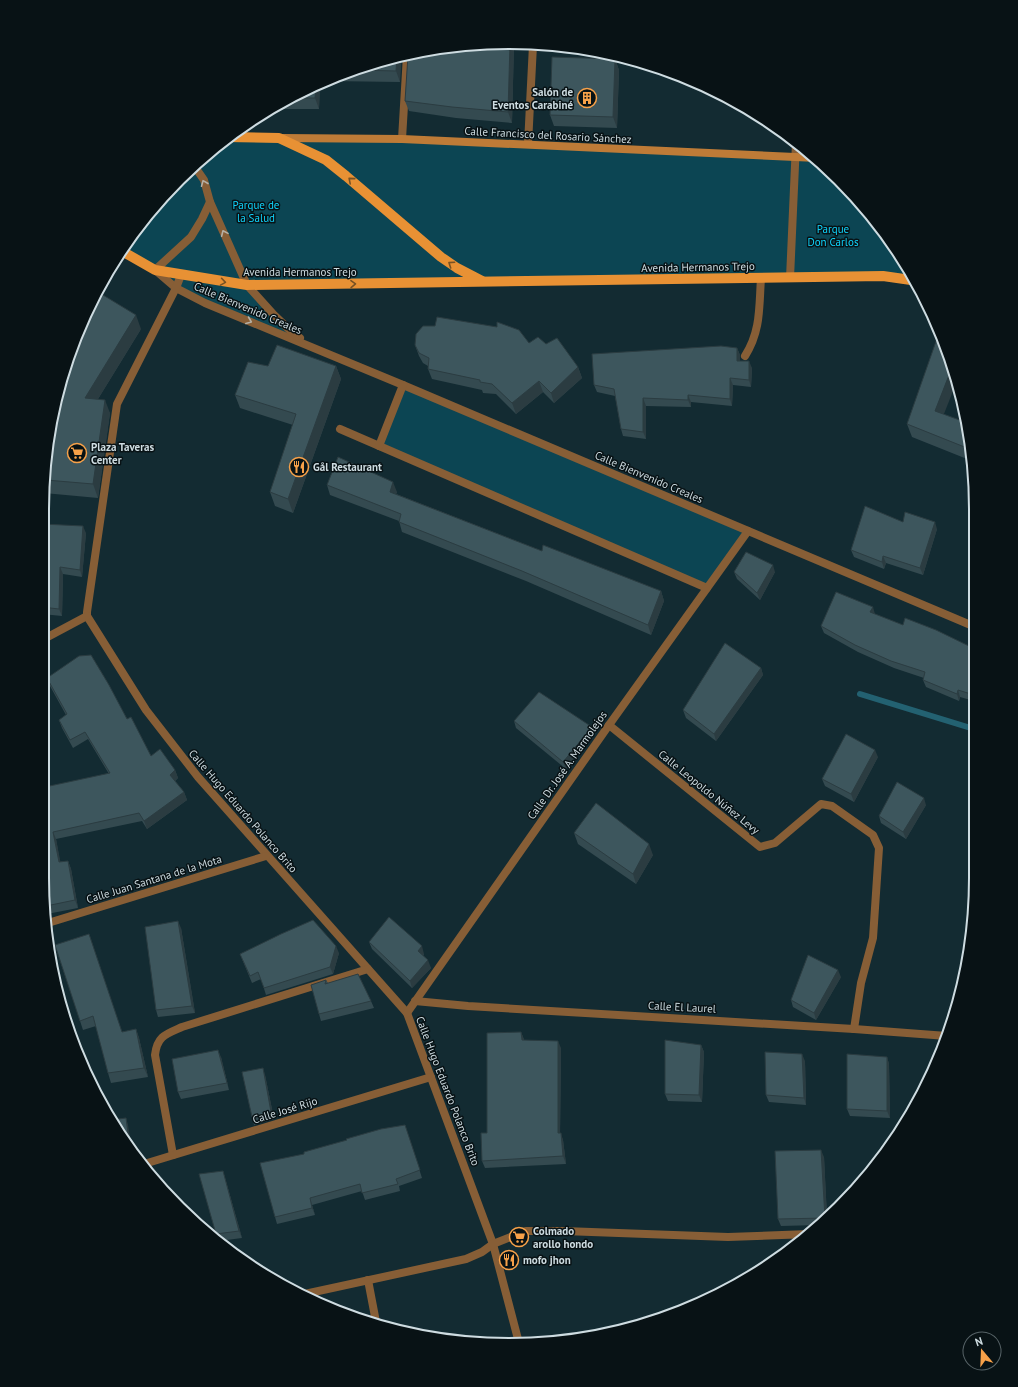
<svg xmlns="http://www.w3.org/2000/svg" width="1018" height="1387" viewBox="0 0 1018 1387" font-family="'PT Sans',sans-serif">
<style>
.green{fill:#0c4553}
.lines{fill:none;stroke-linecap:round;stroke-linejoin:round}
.stream{stroke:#236171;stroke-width:6}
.minor{stroke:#875e36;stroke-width:8}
.secondary{stroke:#be7b37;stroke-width:8}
.primary{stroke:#e89134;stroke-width:10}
.wall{fill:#344a50}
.shaded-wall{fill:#2b3c41}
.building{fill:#3d565d;stroke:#2b3c41}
.oneway{stroke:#785224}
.oneway2{stroke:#b5b0a5}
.labels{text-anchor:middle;stroke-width:3;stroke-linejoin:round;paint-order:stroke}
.poi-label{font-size:11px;font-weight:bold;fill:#cedce1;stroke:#081215;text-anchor:start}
.street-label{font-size:11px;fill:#cedce1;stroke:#081215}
.park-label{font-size:11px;fill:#0fd3fb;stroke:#081215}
.rim{fill:none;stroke:#cedce1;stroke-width:2}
</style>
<rect width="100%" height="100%" fill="#132b32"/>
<!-- green -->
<g class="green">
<polygon points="279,138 817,158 879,225 911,280 248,286 295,335 316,348 205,303 120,250 158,201 225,139"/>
<polygon points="403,385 748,531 707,588 379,446"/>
</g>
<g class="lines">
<!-- stream -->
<polyline class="stream" points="860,694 974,729"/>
<!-- minor -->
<g class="minor">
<polyline points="402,139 407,55"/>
<polyline points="528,144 533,45"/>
<polyline points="195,167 204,180 210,202 202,219 191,237 155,270 176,288 205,303 403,385 973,626"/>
<polyline points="210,202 247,285 274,315 295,335 300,338"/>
<polyline points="181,275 176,288 117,404 87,612 87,616 146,710 198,777 407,1013 493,1244 519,1343"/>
<polyline points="790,278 796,143"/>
<path d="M745,356C761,331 759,307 761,278"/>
<polyline points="340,429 707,588"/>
<polyline points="379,446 403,385"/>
<polyline points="42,640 87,616"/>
<polyline points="609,725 760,847 775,843 821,804 832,806 873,835 879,848 873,938 861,983 854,1029"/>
<polyline points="48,923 266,856"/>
<polyline points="415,1001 468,1006 854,1029 947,1036"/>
<polyline points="407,1013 609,725 748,531"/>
<path d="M173,1155L155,1055C157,1036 166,1034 182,1027L368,969"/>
<polyline points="144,1164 431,1077"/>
<polyline points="368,1280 376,1322"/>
<polyline points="300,1295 466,1259 482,1252 493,1244 526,1231 564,1231 728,1237 809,1234"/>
</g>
<!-- secondary -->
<polyline class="secondary" points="282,138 402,139 817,158"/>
<!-- primary -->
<g class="primary">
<polyline points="227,137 279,138 326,160 346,176 441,257 457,268 482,281"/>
<polyline points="120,250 155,270 247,285 883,276 911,280"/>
</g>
</g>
<!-- wall -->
<g class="wall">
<polygon points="478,43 514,44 512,123 456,118 409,111 405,101"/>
<polygon points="401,56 400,82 328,81 388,58"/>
<polygon points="615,59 619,70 617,128 554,126 550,115"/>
<polygon points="320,84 319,109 272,109 302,90"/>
<polygon points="141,329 98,399 110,413 98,498 44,493 58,388"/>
<polygon points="529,343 578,367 582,378 554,403 543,392 516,414 496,394 483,393 482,390 432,379 428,369 428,366 423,363 419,356 415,345"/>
<polygon points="737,348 740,355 740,361 752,368 751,387 733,385 732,406 691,402 691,407 646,406 646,439 623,436 621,429 615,396 597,392 594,385"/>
<polygon points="336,366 341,379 293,513 275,506 270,492 293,425 240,408 235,395"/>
<polygon points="944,414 972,448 972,461 912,437 907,424"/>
<polygon points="327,485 397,492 396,494 542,551 661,591 664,601 651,635 526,581 402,532 399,521 330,495"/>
<polygon points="42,524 86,533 82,577 63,574 62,616 42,614"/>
<polygon points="937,529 923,575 886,563 884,569 854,557 851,550"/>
<polygon points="734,572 775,572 760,600 737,579"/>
<polygon points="875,614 903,625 973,651 974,701 960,697 959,701 926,687 923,680 924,678 894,668 858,652 824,633 821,626"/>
<polygon points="761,668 763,675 716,741 686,718 683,710"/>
<polygon points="47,678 127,719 151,756 175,770 178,778 175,781 184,792 187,800 147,829 142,821 56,839 60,862 68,861 71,869 78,908 47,914 42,878 45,787 109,774 88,739 73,748 62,728 59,720 66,715 50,686"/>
<polygon points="514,721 594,734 566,769 516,728"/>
<polygon points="878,757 854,802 825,786 822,779"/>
<polygon points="926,805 906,839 881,823 879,816"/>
<polygon points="574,833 653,855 636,884 578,844"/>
<polygon points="181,928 195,1013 158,1017 156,1010"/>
<polygon points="369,942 424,954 423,956 431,968 412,988 372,949"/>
<polygon points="55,945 122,1032 136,1029 139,1038 148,1077 111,1083 108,1073 96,1026 83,1030"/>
<polygon points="339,953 333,974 266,995 261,979 252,983 240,954"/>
<polygon points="841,977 816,1020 793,1007 791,1000"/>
<polygon points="326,980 328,983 371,1001 374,1008 321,1021 319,1014"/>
<polygon points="521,1032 524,1040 561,1048 560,1133 563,1140 566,1164 485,1168 482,1161 487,1133"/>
<polygon points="701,1045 704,1052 702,1102 668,1101 665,1094"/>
<polygon points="221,1057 229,1090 181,1099 178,1092"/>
<polygon points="887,1057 889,1064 890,1118 850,1116 847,1109"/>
<polygon points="805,1061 806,1105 769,1102 766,1095"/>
<polygon points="265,1075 274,1119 254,1125 252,1117"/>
<polygon points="405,1125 422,1178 399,1186 400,1191 365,1200 362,1191 312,1205 315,1215 277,1224 275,1217 304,1154"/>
<polygon points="824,1157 827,1217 818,1225 781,1226 778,1219"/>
<polygon points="223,1171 225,1178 242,1238 219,1241 218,1241 216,1234"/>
</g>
<!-- shaded-wall -->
<g class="shaded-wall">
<polygon points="510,44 514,44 512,123 508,112"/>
<polygon points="397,56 401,56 400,82 396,71"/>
<polygon points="615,59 619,70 617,128 613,117"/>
<polygon points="320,84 319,109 315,98 316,85"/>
<polygon points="136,315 141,329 90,412 85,398"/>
<polygon points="737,348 740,355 740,368 737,361"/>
<polygon points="749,361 752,368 751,387 749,380"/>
<polygon points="336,366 341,379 293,513 288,499"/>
<polygon points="578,367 582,378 554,403 551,393"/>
<polygon points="951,370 955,386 940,424 935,411"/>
<polygon points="730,378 733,385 732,406 730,399"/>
<polygon points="539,381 543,392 516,414 512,403"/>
<polygon points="688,395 691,402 691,407 688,400"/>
<polygon points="643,398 646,406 646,439 643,432"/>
<polygon points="105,400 110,413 98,498 93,484"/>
<polygon points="393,482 397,492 393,502 390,492"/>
<polygon points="935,522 937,529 923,575 920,568"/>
<polygon points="83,526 86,533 82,577 80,570"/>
<polygon points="883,556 886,563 884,569 882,562"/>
<polygon points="773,565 775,572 760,600 757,593"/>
<polygon points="60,567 63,574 62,616 59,609"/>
<polygon points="661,591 664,601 651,635 648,625"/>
<polygon points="873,607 875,614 873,619 870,612"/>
<polygon points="761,668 763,675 716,741 714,734"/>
<polygon points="958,690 960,697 959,701 957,694"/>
<polygon points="592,727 594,734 566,769 563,762"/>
<polygon points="875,750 878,757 854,802 851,794"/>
<polygon points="175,770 178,778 173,782 170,775"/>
<polygon points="184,792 187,800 147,829 144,821"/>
<polygon points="924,798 926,805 906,839 903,832"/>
<polygon points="53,832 56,839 62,870 59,862"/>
<polygon points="649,844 653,855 636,884 633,874"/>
<polygon points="68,861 71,869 78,908 75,900"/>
<polygon points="178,921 181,928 195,1013 192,1006"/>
<polygon points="336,946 339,953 333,974 330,967"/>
<polygon points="422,946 424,954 420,958 418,951"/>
<polygon points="428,960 431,968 412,988 410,981"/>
<polygon points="838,970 841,977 816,1020 814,1013"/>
<polygon points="136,1029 139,1038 148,1077 144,1068"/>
<polygon points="521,1032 524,1039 524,1047 522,1040"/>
<polygon points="558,1041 561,1048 560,1140 558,1133"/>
<polygon points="701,1045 704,1052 702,1102 699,1095"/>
<polygon points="218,1050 221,1057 229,1090 227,1083"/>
<polygon points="802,1054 805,1061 806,1105 804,1098"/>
<polygon points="887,1057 889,1064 890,1118 887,1111"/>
<polygon points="263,1068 265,1075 274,1119 271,1112"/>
<polygon points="126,1118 128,1125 132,1150 130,1148"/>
<polygon points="561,1133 563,1140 566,1164 563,1156"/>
<polygon points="821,1150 824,1157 827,1217 825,1219"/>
<polygon points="223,1171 225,1178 242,1238 239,1231"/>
<polygon points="310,1198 312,1205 315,1215 312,1208"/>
</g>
<!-- building -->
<g class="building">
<polygon points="478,43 510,44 508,112 452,107 405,101 408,55"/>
<polygon points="397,56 396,71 355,70 388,58"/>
<polygon points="552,57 615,59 613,117 550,115"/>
<polygon points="316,85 315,98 290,98 302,90"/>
<polygon points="98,292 136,315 85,398 105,400 93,484 46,480 58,388 78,330"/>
<polygon points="437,317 497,327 497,322 519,330 529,343 538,337 546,344 557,338 578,367 551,393 539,381 512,403 492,384 480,382 480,380 428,369 429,358 419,353 415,345 416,334 423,326 435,326"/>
<polygon points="940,330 951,370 935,411 965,422 972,450 907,424"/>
<polygon points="277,345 336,366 288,499 270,492 296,414 235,395 248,362 268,366"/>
<polygon points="721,346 737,348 737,361 749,361 749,380 730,378 730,399 688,395 688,400 643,398 643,432 621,429 614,389 594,385 592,354"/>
<polygon points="338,457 393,482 390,492 542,551 543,545 661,591 648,625 522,571 399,522 401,514 327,485"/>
<polygon points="865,506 903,522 905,512 935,522 920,568 883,556 882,562 851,550"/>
<polygon points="42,524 83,526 80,570 60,567 59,609 42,607"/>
<polygon points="746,552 773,565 757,593 734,572"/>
<polygon points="836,592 873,607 870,612 903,625 905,618 936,630 971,647 970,650 973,651 974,695 958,690 957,694 923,680 925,672 891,661 855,645 821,626"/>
<polygon points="725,643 761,668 714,734 683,710"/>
<polygon points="91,655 109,685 127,719 131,717 151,756 160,749 175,770 170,775 184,792 144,821 139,813 53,832 59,862 68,861 75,900 46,906 42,878 42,784 44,783 45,787 110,773 85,732 70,740 59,720 67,714 47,678 79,656"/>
<polygon points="539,692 592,727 563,762 514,721"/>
<polygon points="846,734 875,750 851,794 822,779"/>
<polygon points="897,782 924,798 903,832 879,816"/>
<polygon points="596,803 649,844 633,874 574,833"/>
<polygon points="389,917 422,946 418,951 428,960 410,981 369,942"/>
<polygon points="313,920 336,946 330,967 264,988 258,972 250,976 240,954 281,934"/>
<polygon points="178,921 192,1006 156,1010 145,927"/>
<polygon points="89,934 122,1032 136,1029 144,1068 108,1073 93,1016 80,1021 55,945"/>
<polygon points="808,955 838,970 814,1013 791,1000"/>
<polygon points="358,974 371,1001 319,1014 311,985 326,980 325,984"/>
<polygon points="521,1032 522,1040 558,1041 558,1133 561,1133 563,1156 482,1161 481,1133 487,1133 487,1033"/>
<polygon points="665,1040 701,1045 699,1095 665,1094"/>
<polygon points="218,1050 227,1083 178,1092 172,1059"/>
<polygon points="765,1052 802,1054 804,1098 766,1095"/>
<polygon points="847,1054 887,1057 887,1111 847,1109"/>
<polygon points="263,1068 271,1112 252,1117 242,1072"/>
<polygon points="126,1118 130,1148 121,1137 111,1120"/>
<polygon points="405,1125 420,1170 396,1179 398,1184 362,1193 360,1184 310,1198 312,1208 275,1217 260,1163 304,1154 304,1152 347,1140 346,1139 381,1129"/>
<polygon points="821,1150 825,1218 778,1219 775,1151"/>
<polygon points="223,1171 239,1231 216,1234 199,1174"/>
</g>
<!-- one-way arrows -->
<defs><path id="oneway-chevron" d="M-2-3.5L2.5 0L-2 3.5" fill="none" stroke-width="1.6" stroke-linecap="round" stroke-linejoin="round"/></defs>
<g class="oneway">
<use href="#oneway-chevron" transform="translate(351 180) rotate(-139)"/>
<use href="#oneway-chevron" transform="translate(451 264) rotate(-146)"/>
<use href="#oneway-chevron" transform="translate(223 282) rotate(9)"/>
<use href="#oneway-chevron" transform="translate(353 284) rotate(-1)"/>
</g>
<g class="oneway2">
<use href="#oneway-chevron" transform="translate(204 183) rotate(-112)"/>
<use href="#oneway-chevron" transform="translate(224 233) rotate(-114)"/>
<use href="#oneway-chevron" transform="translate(249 321) rotate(22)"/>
</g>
<!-- icons -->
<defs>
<symbol id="building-ring" viewBox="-11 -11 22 22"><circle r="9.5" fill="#081215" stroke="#f7a149" stroke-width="1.5"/><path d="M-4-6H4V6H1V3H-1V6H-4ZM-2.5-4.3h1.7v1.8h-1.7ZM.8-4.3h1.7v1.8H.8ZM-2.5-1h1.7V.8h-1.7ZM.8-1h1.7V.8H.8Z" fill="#f7a149"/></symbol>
<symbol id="supermarket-ring" viewBox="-11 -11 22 22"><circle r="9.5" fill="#081215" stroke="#f7a149" stroke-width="1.5"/><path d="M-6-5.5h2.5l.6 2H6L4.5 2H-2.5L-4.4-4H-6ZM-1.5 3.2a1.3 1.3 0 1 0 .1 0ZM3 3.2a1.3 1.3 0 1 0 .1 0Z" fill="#f7a149"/></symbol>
<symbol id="restaurant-ring" viewBox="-11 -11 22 22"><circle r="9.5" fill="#081215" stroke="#f7a149" stroke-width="1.5"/><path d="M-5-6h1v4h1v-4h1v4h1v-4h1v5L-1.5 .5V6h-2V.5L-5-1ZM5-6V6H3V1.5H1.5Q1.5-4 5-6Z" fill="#f7a149"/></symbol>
</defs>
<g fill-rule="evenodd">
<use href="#building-ring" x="576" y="87" width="22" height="22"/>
<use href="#supermarket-ring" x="66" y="442" width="22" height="22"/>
<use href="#restaurant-ring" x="288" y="456" width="22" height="22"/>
<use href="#supermarket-ring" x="508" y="1226" width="22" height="22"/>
<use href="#restaurant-ring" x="498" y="1249" width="22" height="22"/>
</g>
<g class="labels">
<!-- poi labels -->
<g class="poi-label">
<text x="573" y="96" text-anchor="end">Salón de<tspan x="573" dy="13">Eventos Carabiné</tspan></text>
<text x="91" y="451">Plaza Taveras<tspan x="91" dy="13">Center</tspan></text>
<text x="313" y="471">Gål Restaurant</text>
<text x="533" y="1235">Colmado<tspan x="533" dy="13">arollo hondo</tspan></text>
<text x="523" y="1264">mofo jhon</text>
</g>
<!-- street labels -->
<g class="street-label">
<text transform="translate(548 135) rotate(3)" y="4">Calle Francisco del Rosario Sánchez</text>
<text transform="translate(698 267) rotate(-1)" y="4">Avenida Hermanos Trejo</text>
<text x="300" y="276">Avenida Hermanos Trejo</text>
<text transform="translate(248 308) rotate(23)" y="4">Calle Bienvenido Creales</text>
<text transform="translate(649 477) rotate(23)" y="4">Calle Bienvenido Creales</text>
<text transform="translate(567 765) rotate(-55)" y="4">Calle Dr. José A. Marmolejos</text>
<text transform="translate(709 792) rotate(39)" y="4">Calle Leopoldo Núñez Levy</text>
<text transform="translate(243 811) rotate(49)" y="4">Calle Hugo Eduardo Polanco Brito</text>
<text transform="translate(154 879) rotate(-17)" y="4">Calle Juan Santana de la Mota</text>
<text transform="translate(682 1007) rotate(3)" y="4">Calle El Laurel</text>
<text transform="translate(448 1091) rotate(69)" y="4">Calle Hugo Eduardo Polanco Brito</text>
<text transform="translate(285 1110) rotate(-17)" y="4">Calle José Rijo</text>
</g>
<!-- park labels -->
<g class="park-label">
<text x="256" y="209">Parque de<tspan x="256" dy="13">la Salud</tspan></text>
<text x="833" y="233">Parque<tspan x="833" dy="13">Don Carlos</tspan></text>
</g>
</g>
<!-- crop -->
<path d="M0 0H1018V1387H0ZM509 49H509A460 460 0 0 1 969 509V878A460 460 0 0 1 509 1338H509A460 460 0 0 1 49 878V509A460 460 0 0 1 509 49Z" fill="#081215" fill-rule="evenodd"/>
<path class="rim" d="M509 49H509A460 460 0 0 1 969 509V878A460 460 0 0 1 509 1338H509A460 460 0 0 1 49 878V509A460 460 0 0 1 509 49Z"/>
<!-- north arrow -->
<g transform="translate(982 1351) rotate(341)"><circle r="19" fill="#081215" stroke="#576367"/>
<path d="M0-3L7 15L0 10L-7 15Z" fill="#f7a149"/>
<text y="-6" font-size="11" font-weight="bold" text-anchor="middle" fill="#cedce1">N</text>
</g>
</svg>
